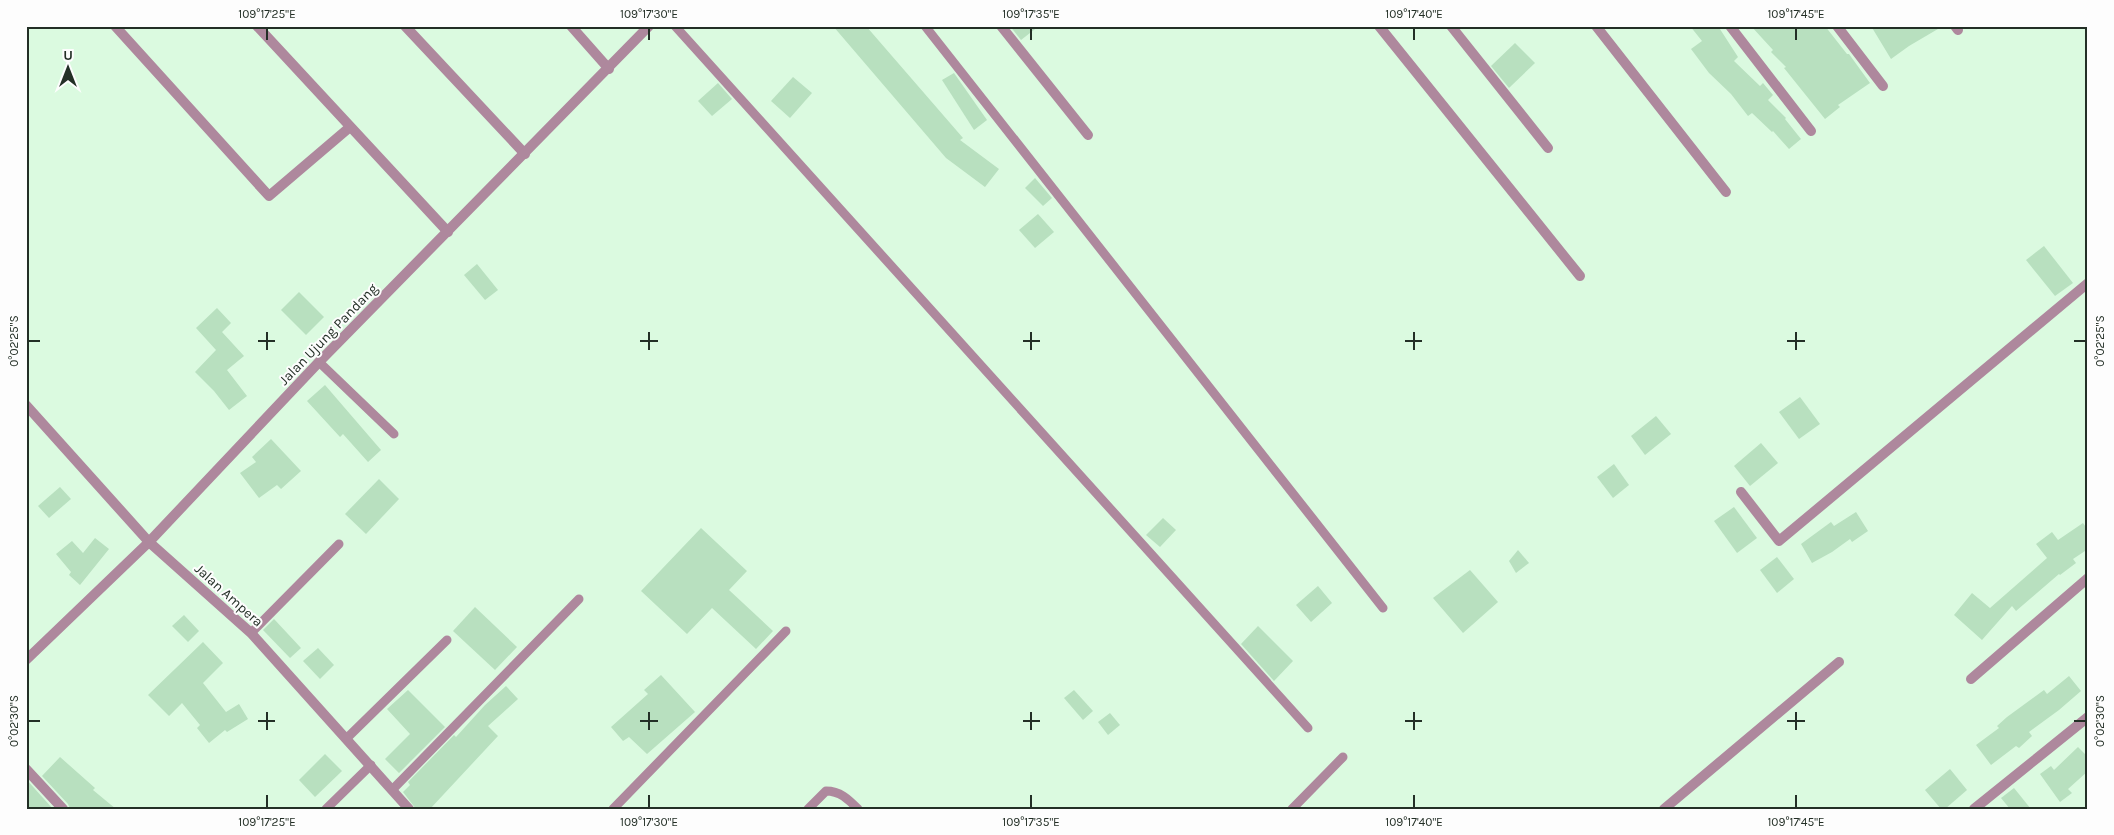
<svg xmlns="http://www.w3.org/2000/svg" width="2114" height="835" viewBox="0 0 2114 835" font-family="Karla,sans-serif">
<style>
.building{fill:#b8e0bf}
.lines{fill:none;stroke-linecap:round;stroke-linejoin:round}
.service{stroke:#ae889d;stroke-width:9}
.minor{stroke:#ae889d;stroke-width:10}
.ticks{fill:none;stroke:#232f26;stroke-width:2}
.labels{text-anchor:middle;stroke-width:4;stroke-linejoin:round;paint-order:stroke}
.street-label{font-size:14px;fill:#232f26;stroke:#fdfdfd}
.neatline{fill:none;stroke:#232f26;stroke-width:2}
.ticks-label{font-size:12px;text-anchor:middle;fill:#232f26}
</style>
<rect width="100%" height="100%" fill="#dbfae0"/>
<!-- building -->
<g class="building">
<polygon points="833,26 866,26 963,138 960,140 999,169 985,187 946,158"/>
<polygon points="1010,26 1039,26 1021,40"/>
<polygon points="1690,26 1718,26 1738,57 1734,61 1760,86 1763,83 1773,95 1768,100 1786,118 1785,119 1801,139 1789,149 1773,131 1772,132 1752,113 1748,116 1731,94 1709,73 1691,49 1702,41"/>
<polygon points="1751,26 1825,26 1847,54 1849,54 1870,83 1838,105 1840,107 1825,119 1784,68 1786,67 1771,52 1773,50"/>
<polygon points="1871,26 1943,26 1909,46 1891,59"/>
<polygon points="1515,43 1535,63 1509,88 1491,66"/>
<polygon points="954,73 987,120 974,130 942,80"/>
<polygon points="793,77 812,93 790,118 771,101"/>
<polygon points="718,83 732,99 712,116 698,101"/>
<polygon points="1035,178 1052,198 1043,206 1025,188"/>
<polygon points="1038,214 1054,232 1035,248 1019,230"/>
<polygon points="2044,246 2073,283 2055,296 2026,260"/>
<polygon points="477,264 498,290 485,300 464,275"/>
<polygon points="299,292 324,317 306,335 281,310"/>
<polygon points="217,308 231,323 222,332 244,356 227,370 247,396 229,410 214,391 195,372 216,350 196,328"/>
<polygon points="325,385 381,450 368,462 343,434 340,437 307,401"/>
<polygon points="1800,397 1820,424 1799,439 1779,412"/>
<polygon points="1656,416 1671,434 1645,455 1631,436"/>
<polygon points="271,439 301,471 281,489 277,485 259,498 240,473 256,462 252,457"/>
<polygon points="1761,443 1778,463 1750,486 1734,466"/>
<polygon points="1614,464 1629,485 1613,498 1597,477"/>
<polygon points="379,479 399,499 366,534 345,514"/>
<polygon points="60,487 71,499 49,518 38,506"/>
<polygon points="1734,507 1757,538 1737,553 1714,521"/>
<polygon points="1856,512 1868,531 1852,542 1850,539 1832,552 1812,563 1801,544 1831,522 1834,526"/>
<polygon points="1163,518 1176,530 1160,547 1146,535"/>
<polygon points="2083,523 2088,530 2088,549 2073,559 2076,563 2060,575 2059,574 2016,611 2012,606 1982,640 1954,615 1972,593 1990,608 2047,558 2036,544 2052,532 2058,540"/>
<polygon points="701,528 747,571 729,590 773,631 756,649 712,608 687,634 641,591"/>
<polygon points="95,538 109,549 80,585 69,575 71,572 56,554 72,541 83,553"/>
<polygon points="1518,550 1529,563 1516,573 1509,561"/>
<polygon points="1777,557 1794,579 1777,593 1760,570"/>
<polygon points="1470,570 1498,602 1463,633 1433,598"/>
<polygon points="1318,586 1332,603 1311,622 1296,605"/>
<polygon points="475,607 517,647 495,670 453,631"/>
<polygon points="184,615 199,631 188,642 172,626"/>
<polygon points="274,619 301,648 290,658 263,630"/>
<polygon points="1258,626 1293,661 1274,681 1241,644"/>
<polygon points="203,642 223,663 203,683 226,712 239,704 248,719 227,732 225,730 209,743 197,728 200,725 182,703 169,716 148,695"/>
<polygon points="318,648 334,665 320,679 303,661"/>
<polygon points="661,675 695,712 647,754 629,737 623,741 611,727 648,694 644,690"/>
<polygon points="2069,676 2081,691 2059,710 2029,732 2032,736 2019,748 2016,746 1991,765 1976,745 1999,728 1997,726 2007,717 2044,690 2047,694"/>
<polygon points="506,686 518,699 488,726 498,736 430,809 416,809 403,792 410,785 408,782 454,735 456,737 485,705"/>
<polygon points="408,690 445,727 399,773 385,759 410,734 387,709"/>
<polygon points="1074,690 1093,711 1083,720 1064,698"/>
<polygon points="1110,713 1120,725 1108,735 1098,722"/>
<polygon points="2078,747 2088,757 2088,771 2068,789 2072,793 2060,802 2040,774 2051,766 2054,770"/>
<polygon points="325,754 342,771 315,797 299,780"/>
<polygon points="60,757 95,788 93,790 116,809 70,809 68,804 42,776"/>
<polygon points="1950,769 1967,790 1945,809 1941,809 1925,790"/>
<polygon points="26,779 53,809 26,809"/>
<polygon points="2014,788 2031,809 2010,809 2001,798"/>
</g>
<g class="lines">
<!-- service -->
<g class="service">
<polyline points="675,26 1308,728"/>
<polyline points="925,26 1383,608"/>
<polyline points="319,362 394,434"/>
<polyline points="251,633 339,544"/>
<polyline points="347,738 447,640"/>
<polyline points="393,789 579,599"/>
<polyline points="326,809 371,765"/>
<polyline points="613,809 786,631"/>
<path d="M808,809L826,791C840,791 848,799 858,809"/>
<polyline points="1292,809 1343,757"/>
</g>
<!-- minor -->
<g class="minor">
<polyline points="115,26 269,196 350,127"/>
<polyline points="257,26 448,232"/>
<polyline points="405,26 525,154"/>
<polyline points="571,26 609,69"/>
<polyline points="1001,26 1088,135"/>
<polyline points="1379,26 1580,276"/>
<polyline points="1451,26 1548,148"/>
<polyline points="1596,26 1726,192"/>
<polyline points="1730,26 1811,131"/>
<polyline points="1837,26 1883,86"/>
<polyline points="1955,26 1958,30"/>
<polyline points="26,405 149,542 251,633 409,809"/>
<polyline points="1741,492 1779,541 2088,283"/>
<polyline points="26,660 149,542 319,362 649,26"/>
<polyline points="1971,679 2088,578"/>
<polyline points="26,769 63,809"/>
<polyline points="1664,809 1839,662"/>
<polyline points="1974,809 2088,717"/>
</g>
</g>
<!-- ticks -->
<path class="ticks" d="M267,28V40M649,28V40M1031,28V40M1414,28V40M1796,28V40M267,332V350M649,332V350M1031,332V350M1414,332V350M1796,332V350M28,341H40M258,341H275M640,341H658M1023,341H1040M1405,341H1422M1787,341H1805M2074,341H2086M267,712V730M649,712V730M1031,712V730M1414,712V730M1796,712V730M28,721H40M258,721H275M640,721H658M1023,721H1040M1405,721H1422M1787,721H1805M2074,721H2086M267,795V808M649,795V808M1031,795V808M1414,795V808M1796,795V808"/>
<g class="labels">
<!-- street labels -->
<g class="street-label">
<text transform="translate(328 334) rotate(-46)" y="5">Jalan Ujung Pandang</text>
<text transform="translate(229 595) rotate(42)" y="5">Jalan Ampera</text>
</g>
</g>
<!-- border -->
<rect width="2114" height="835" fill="none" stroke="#fdfdfd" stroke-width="55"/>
<!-- north arrow -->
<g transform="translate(68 68)" stroke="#fdfdfd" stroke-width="4" paint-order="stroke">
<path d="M0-4L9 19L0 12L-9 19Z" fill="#232f26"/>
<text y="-8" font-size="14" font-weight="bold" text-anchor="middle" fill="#232f26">U</text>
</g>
<rect x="28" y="28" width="2058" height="780" class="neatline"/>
<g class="ticks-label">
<text x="267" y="18">109°17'25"E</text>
<text x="649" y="18">109°17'30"E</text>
<text x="1031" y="18">109°17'35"E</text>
<text x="1414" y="18">109°17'40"E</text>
<text x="1796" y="18">109°17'45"E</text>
<text transform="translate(14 341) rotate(-90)" y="4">0°02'25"S</text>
<text transform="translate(2100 341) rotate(-90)" y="4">0°02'25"S</text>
<text transform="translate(14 721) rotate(-90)" y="4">0°02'30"S</text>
<text transform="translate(2100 721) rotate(-90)" y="4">0°02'30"S</text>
<text x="267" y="826">109°17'25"E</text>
<text x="649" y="826">109°17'30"E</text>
<text x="1031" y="826">109°17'35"E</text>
<text x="1414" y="826">109°17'40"E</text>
<text x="1796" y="826">109°17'45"E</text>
</g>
</svg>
